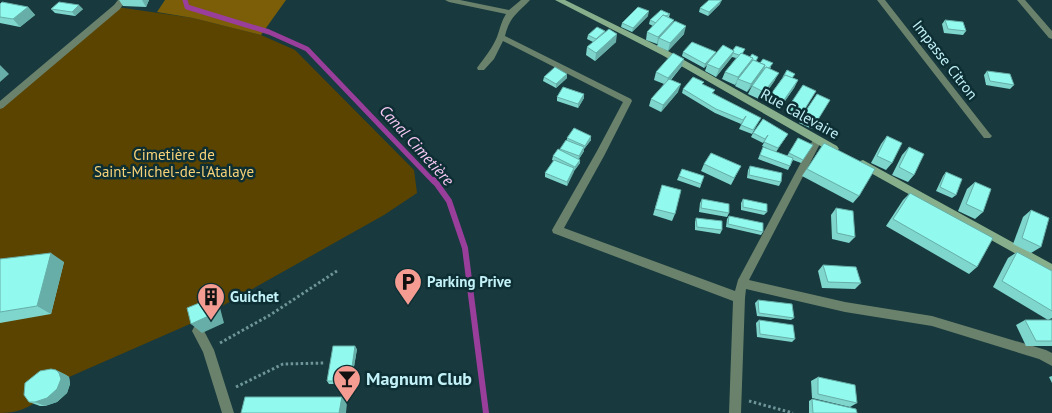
<svg xmlns="http://www.w3.org/2000/svg" width="1052" height="413" viewBox="0 0 1052 413" font-family="'PT Sans',sans-serif">
<style>
.green{fill:#5b4400}
.forest{fill:#7b5e07}
.lines{fill:none;stroke-linecap:round;stroke-linejoin:round}
.stream-far1{stroke:#993e9a;stroke-width:5}
.stream{stroke:#993e9a;stroke-width:6}
.path{stroke:#6d959a;stroke-width:3;stroke-dasharray:2.5 2.5;stroke-linecap:butt}
.street{fill:#6a826c;fill-rule:evenodd}
.secondary{fill:#88af8c;fill-rule:evenodd}
.wall{fill:#7ed6cd}
.shaded-wall{fill:#66aea7}
.building{fill:#92f9ee;stroke:#66aea7}
.labels{text-anchor:middle;stroke-width:5;stroke-linejoin:round;paint-order:stroke}
.street-label{font-size:15px;fill:#c2f1f8;stroke:#0d2e33}
.park-label{font-size:15px;fill:#f8d278;stroke:#0d2e33}
.poi-label{font-size:15px;font-weight:bold;fill:#c2f1f8;stroke:#0d2e33;text-anchor:start}
.water-label{font-size:16px;font-style:italic;fill:#f9caf7;stroke:#0d2e33}
.near-poi-label{font-size:18px;font-weight:bold;fill:#c2f1f8;stroke:#0d2e33;text-anchor:start}
</style>
<rect width="100%" height="100%" fill="#18393d"/>
<!-- green -->
<path class="green" d="M117,7L193,18L261,35L295,50L414,170L417,193L384,215L190,324L69,377L61,373C42,396 33,413 0,413V106Z"/>
<!-- forest -->
<polygon class="forest" points="165,0 286,0 261,35 193,18 157,12"/>
<g class="lines">
<!-- stream-far1 -->
<polyline class="stream-far1" points="185,0 187,7 269,32 307,49 434,182"/>
<!-- stream -->
<polyline class="stream" points="434,180 449,201 465,248 486,413"/>
<!-- path -->
<g class="path">
<polyline points="220,343 270,315 337,271"/>
<polyline points="236,387 283,364 325,363"/>
<polyline points="749,401 793,413"/>
</g>
<!-- street -->
<g class="street">
<polygon points="118,0 126,0 120,9 3,108 0,109 0,101 114,5"/>
<path d="M445,0H460L509,10L521,0H530C517,14 510,16 505,36L631,99L632,101L604,156L564,228L735,291L738,280L814,138L817,136L822,140L749,280L845,302L932,316L1046,350L1052,353V366L1039,359L932,326L845,312L746,289L745,298L741,413H729L733,301L553,233L552,230L597,151L623,102L503,41L494,59L484,70H478L477,68C484,58 492,49 497,37C500,29 501,22 506,14L449,2Z"/>
<polygon points="877,0 885,0 990,134 992,136 990,138 984,138"/>
<polygon points="1017,0 1025,0 1052,31 1052,39 1049,38"/>
<polygon points="198,326 202,327 214,350 234,413 222,413 203,352 192,331 194,327"/>
</g>
<!-- secondary -->
<g class="secondary">
<polygon points="555,0 565,0 668,51 837,146 839,149 834,153 831,152 662,55"/>
<polygon points="863,160 1052,264 1052,274 860,167 858,164 860,161"/>
</g>
</g>
<!-- wall -->
<g class="wall">
<polygon points="119,0 149,0 146,7 123,6"/>
<polygon points="0,4 28,7 35,15 20,27 0,23"/>
<polygon points="720,4 708,16 699,12 700,8"/>
<polygon points="51,9 83,9 75,16 55,13"/>
<polygon points="670,14 669,17 684,34 668,51 657,46 658,43 657,44 646,40 647,32 653,26 649,24 650,20"/>
<polygon points="648,16 632,32 621,27 622,23"/>
<polygon points="945,20 966,31 963,35 944,33 942,24"/>
<polygon points="605,31 605,33 616,42 595,61 586,55 587,47 593,42 587,39 588,35"/>
<polygon points="733,50 756,61 771,67 770,69 775,80 761,100 748,94 752,86 762,72 747,92 735,86 737,82 735,85 722,79 725,72 736,58 732,57 716,77 705,71 707,65 704,68 682,56 683,52 716,52 714,55"/>
<polygon points="682,66 671,80 678,92 661,112 649,106 651,99 664,84 654,80 656,72"/>
<polygon points="987,71 1014,85 1010,89 986,85 984,75"/>
<polygon points="544,77 567,78 556,88 543,81"/>
<polygon points="783,77 793,78 798,80 794,88 780,108 767,102 771,94"/>
<polygon points="703,84 715,90 713,93 759,121 752,134 739,129 743,121 741,124 715,113 682,93 683,89"/>
<polygon points="816,91 798,119 785,113 789,106"/>
<polygon points="557,97 584,98 578,108 557,101"/>
<polygon points="830,100 812,129 799,123 803,115"/>
<polygon points="753,133 788,134 776,152 787,156 798,138 813,145 801,163 793,160 788,170 758,159 763,147 773,151 762,146 766,139 763,143 751,137"/>
<polygon points="591,136 591,140 584,149 584,151 579,159 580,163 574,171 574,170 567,186 545,177 545,173 554,161 552,160 553,156 560,150 560,149 567,141 567,138"/>
<polygon points="887,136 892,163 886,170 871,163 881,144"/>
<polygon points="824,143 859,196 853,203 802,176"/>
<polygon points="909,147 914,175 908,182 892,175 902,155"/>
<polygon points="704,164 741,166 731,185 701,171"/>
<polygon points="750,166 781,182 779,186 747,178 748,170"/>
<polygon points="682,169 704,176 700,188 677,180"/>
<polygon points="946,172 956,195 952,198 936,191 943,176"/>
<polygon points="975,182 983,212 975,219 958,211 967,189"/>
<polygon points="662,185 675,214 672,221 653,215"/>
<polygon points="910,193 977,267 969,274 886,226 903,200"/>
<polygon points="702,199 729,213 727,217 699,212 700,203"/>
<polygon points="743,199 767,212 764,215 741,210 741,203"/>
<polygon points="836,208 855,237 849,243 832,239 831,215"/>
<polygon points="1031,210 1041,247 1031,253 1013,244 1023,217"/>
<polygon points="729,216 763,232 761,235 726,227 727,219"/>
<polygon points="696,218 722,230 720,234 695,230 695,222"/>
<polygon points="1017,252 1052,271 1052,318 1048,320 993,287 1008,258"/>
<polygon points="0,259 64,262 51,314 0,323"/>
<polygon points="823,265 861,283 855,289 822,288 818,271"/>
<polygon points="758,300 794,318 791,320 757,316 755,303"/>
<polygon points="759,320 795,339 792,342 757,337 756,323"/>
<polygon points="1025,320 1052,320 1052,346 1026,346 1016,325"/>
<polygon points="357,349 351,384 329,384 327,381"/>
<polygon points="56,370 66,375 69,377 70,384 67,393 57,402 45,406 40,406 29,402"/>
<polygon points="1052,376 1052,383 1049,377"/>
<polygon points="818,377 857,403 850,407 812,398 811,381"/>
<polygon points="812,399 857,413 809,413 809,401"/>
</g>
<!-- shaded-wall -->
<g class="shaded-wall">
<polygon points="142,0 149,0 146,7"/>
<polygon points="722,0 720,4 708,16 709,12"/>
<polygon points="79,5 83,9 75,16 72,12"/>
<polygon points="28,7 35,15 20,27 13,19"/>
<polygon points="649,11 648,16 632,32 633,28"/>
<polygon points="674,20 672,28 659,38 658,43 657,44 658,37"/>
<polygon points="686,26 684,34 668,51 670,43"/>
<polygon points="617,34 616,42 595,61 596,53"/>
<polygon points="734,51 731,58 716,77 719,69"/>
<polygon points="716,52 714,56 704,68 705,64"/>
<polygon points="753,58 749,66 738,79 735,85 738,77"/>
<polygon points="684,59 682,66 666,85 668,78"/>
<polygon points="0,65 9,74 0,82"/>
<polygon points="765,65 762,73 747,92 751,84"/>
<polygon points="779,73 775,80 761,100 764,92"/>
<polygon points="567,74 567,78 556,88 556,84"/>
<polygon points="798,80 794,88 780,108 784,100"/>
<polygon points="681,84 678,92 661,112 663,105"/>
<polygon points="584,94 584,98 578,108 578,104"/>
<polygon points="591,136 591,140 584,149 585,146"/>
<polygon points="584,147 584,151 578,160 579,156"/>
<polygon points="580,160 580,163 574,171 575,167"/>
<polygon points="574,168 574,172 567,186 567,182"/>
<polygon points="51,253 64,262 51,314 37,306"/>
<polygon points="209,299 220,308 224,323 202,333 191,324"/>
<polygon points="355,346 357,349 351,384 350,381"/>
<polygon points="56,370 66,375 69,377 70,384 67,393 57,402 45,406 35,402"/>
<polygon points="342,397 347,403 346,413 339,413"/>
</g>
<!-- building -->
<g class="building">
<polygon points="709,0 722,0 709,12 700,8"/>
<polygon points="2,2 28,7 13,19 0,17 0,4"/>
<polygon points="59,2 79,5 72,12 51,9"/>
<polygon points="638,7 649,11 633,28 622,23"/>
<polygon points="661,10 670,14 666,16 663,15 656,23 650,20"/>
<polygon points="663,15 674,20 658,37 647,32"/>
<polygon points="945,20 963,22 966,31 948,29"/>
<polygon points="675,21 686,26 670,43 659,38"/>
<polygon points="597,27 605,31 596,39 588,35"/>
<polygon points="609,29 617,34 596,53 587,47"/>
<polygon points="692,42 716,52 705,64 683,52"/>
<polygon points="723,45 734,51 719,69 707,64"/>
<polygon points="736,46 745,49 742,54 741,53 739,55 733,53 734,51 733,50"/>
<polygon points="673,53 684,59 668,78 656,72"/>
<polygon points="741,53 753,58 738,77 725,72"/>
<polygon points="752,54 758,57 756,61 753,60 751,62 753,58 750,57"/>
<polygon points="763,59 773,63 769,68 766,67 765,69 764,68 765,65 760,63"/>
<polygon points="753,60 765,65 751,84 738,79"/>
<polygon points="555,67 567,74 556,84 544,77"/>
<polygon points="766,67 779,73 764,92 752,86"/>
<polygon points="787,70 795,74 792,78 785,75 783,77"/>
<polygon points="987,71 1010,74 1014,85 990,81"/>
<polygon points="785,75 798,80 784,100 771,94"/>
<polygon points="693,77 704,82 702,84 715,90 712,93 761,118 753,130 741,125 746,116 743,120 716,109 683,89"/>
<polygon points="669,79 681,84 663,105 651,99"/>
<polygon points="803,85 816,91 803,112 789,106"/>
<polygon points="563,87 584,94 578,104 557,97"/>
<polygon points="817,94 830,100 817,121 803,115"/>
<polygon points="763,119 788,134 778,148 764,142 768,135 765,139 753,133"/>
<polygon points="574,128 591,136 585,146 567,138"/>
<polygon points="887,136 902,143 892,163 877,156"/>
<polygon points="798,138 813,145 803,160 789,153"/>
<polygon points="566,140 584,147 579,156 560,149"/>
<polygon points="824,143 875,169 859,196 807,169"/>
<polygon points="763,147 793,158 790,166 760,155"/>
<polygon points="909,147 924,154 914,175 899,167"/>
<polygon points="558,149 580,160 575,167 553,156"/>
<polygon points="711,153 741,166 734,178 704,164"/>
<polygon points="554,160 574,168 567,182 545,173"/>
<polygon points="750,166 782,173 781,182 749,175"/>
<polygon points="682,169 704,176 701,184 679,176"/>
<polygon points="946,172 962,179 956,195 940,187"/>
<polygon points="975,182 991,189 983,212 966,204"/>
<polygon points="662,185 681,190 675,214 655,209"/>
<polygon points="910,193 993,238 977,267 893,219"/>
<polygon points="702,199 729,204 729,213 701,208"/>
<polygon points="743,199 767,204 767,212 743,207"/>
<polygon points="836,208 853,211 855,237 837,233"/>
<polygon points="1031,210 1049,218 1041,247 1022,238"/>
<polygon points="729,216 763,223 763,232 728,224"/>
<polygon points="696,218 722,221 722,230 697,227"/>
<polygon points="1017,252 1052,271 1052,311 1002,281"/>
<polygon points="51,253 37,306 0,312 0,259"/>
<polygon points="823,265 856,267 861,283 828,282"/>
<polygon points="209,299 213,314 191,324 187,308"/>
<polygon points="758,300 792,304 794,318 759,313"/>
<polygon points="759,320 793,325 795,339 760,334"/>
<polygon points="1025,320 1052,320 1052,341 1036,341"/>
<polygon points="333,346 355,346 350,381 327,381"/>
<polygon points="51,369 56,370 59,373 61,379 57,389 47,398 35,402 29,402 24,395 25,383 40,371"/>
<polygon points="818,377 855,385 857,403 818,394"/>
<polygon points="245,397 342,397 339,413 241,413"/>
<polygon points="812,399 856,409 857,413 813,413"/>
</g>
<!-- icons -->
<defs>
<symbol id="parking-pin" viewBox="-11 -11 22 30"><path d="M0 17L-7.5 6A9.5 9.5 0 1 1 7.5 6Z" fill="#f59c92" stroke="#0d2e33"/><path d="M-3.5-5.5H1a3.5 3.5 0 0 1 0 7H-1V5.5H-3.5ZM-1-3.4V-.6H.8a1.4 1.4 0 0 0 0-2.8Z" fill="#111"/></symbol>
<symbol id="building-pin" viewBox="-11 -11 22 30"><path d="M0 17L-7.5 6A9.5 9.5 0 1 1 7.5 6Z" fill="#f59c92" stroke="#0d2e33"/><path d="M-4-6H4V6H1V3H-1V6H-4ZM-2.5-4.3h1.7v1.8h-1.7ZM.8-4.3h1.7v1.8H.8ZM-2.5-1h1.7V.8h-1.7ZM.8-1h1.7V.8H.8Z" fill="#111"/></symbol>
<symbol id="bar-pin" viewBox="-11 -11 22 30"><path d="M0 17L-7.5 6A9.5 9.5 0 1 1 7.5 6Z" fill="#f59c92" stroke="#0d2e33"/><path d="M-6-5H6L.8 .8V4.5H3.5V6h-7V4.5H-.8V.8Z" fill="#111"/></symbol>
</defs>
<g fill-rule="evenodd">
<use href="#parking-pin" x="392" y="266" width="32" height="43"/>
<use href="#building-pin" x="195" y="281" width="32" height="43"/>
<use href="#bar-pin" x="331" y="363" width="32" height="43"/>
</g>
<g class="labels">
<!-- street labels -->
<g class="street-label">
<text transform="translate(945 60) rotate(52)" y="5">Impasse Citron</text>
<text transform="translate(800 114) rotate(29)" y="5">Rue Calevaire</text>
</g>
<!-- park labels -->
<g class="park-label">
<text x="174" y="160">Cimetière de<tspan x="174" dy="17">Saint-Michel-de-l'Atalaye</tspan></text>
</g>
<!-- poi labels -->
<g class="poi-label">
<text x="427" y="287">Parking Prive</text>
<text x="230" y="302">Guichet</text>
</g>
<!-- water labels -->
<g class="water-label">
<text transform="translate(417 145) rotate(48)" y="6">Canal Cimetière</text>
</g>
<!-- near-poi labels -->
<g class="near-poi-label">
<text x="366" y="385">Magnum Club</text>
</g>
</g>
</svg>
